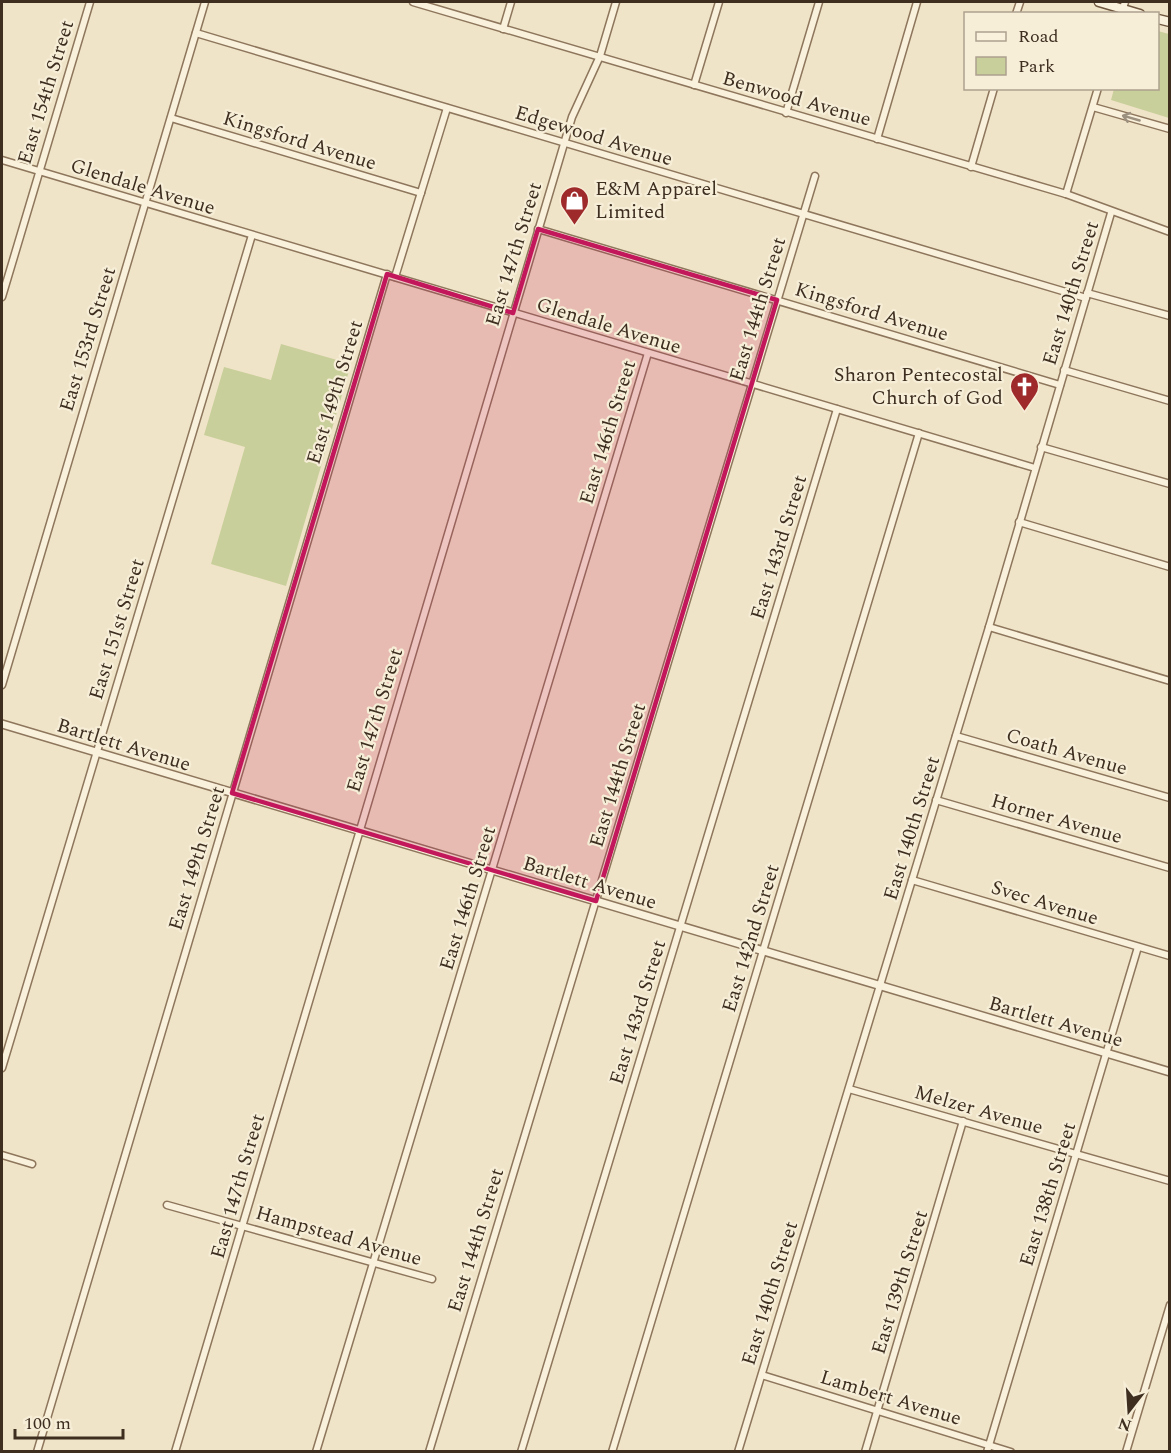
<svg xmlns="http://www.w3.org/2000/svg" width="1171" height="1453" viewBox="0 0 1171 1453" font-family="Spectral,serif">
<style>
.green{fill:#c9cf9b}
.lines{fill:none;stroke-linecap:round;stroke-linejoin:round}
.minor-casing{stroke:#8d765c;stroke-width:9}
.tertiary-casing{stroke:#8d765c;stroke-width:10}
.secondary-casing{stroke:#6f573f;stroke-width:11}
.minor{stroke:#faf1dc;stroke-width:6}
.tertiary{stroke:#faf1dc;stroke-width:7}
.secondary{stroke:#faf1dc;stroke-width:8}
.oneway{stroke:#9c907e}
.marked{fill:#c2185b;fill-opacity:0.2;stroke:#c2185b;stroke-width:4.5;stroke-linejoin:round}
.labels{text-anchor:middle;stroke-width:4.5;stroke-linejoin:round;paint-order:stroke}
.street-label{font-size:20px;fill:#3d2e20;stroke:#f7eed8}
.poi-label{font-size:20px;fill:#3d2e20;stroke:#f7eed8;text-anchor:start}
</style>
<rect width="100%" height="100%" fill="#f0e4c8"/>
<!-- green -->
<g class="green">
<polygon points="1158,31 1169,34 1169,118 1111,100 1114,89 1158,88"/>
<polygon points="281,344 351,364 286,586 211,564 245,447 204,435 224,367 271,380"/>
</g>
<g class="lines">
<defs>
<g id="minor">
<polyline points="413,2 1066,194 1170,232"/>
<polyline points="1016,14 1020,2"/>
<polyline points="1121,14 1125,2"/>
<polyline points="503,29 511,2"/>
<polyline points="196,33 1086,298"/>
<polyline points="694,85 719,2"/>
<polyline points="1093,107 1170,129"/>
<polyline points="786,113 819,2"/>
<polyline points="171,118 421,193"/>
<polyline points="877,139 917,2"/>
<polyline points="2,160 1035,468"/>
<polyline points="971,167 994,88"/>
<polyline points="1066,194 1098,88"/>
<polyline points="538,229 1060,385"/>
<polyline points="395,277 447,108"/>
<polyline points="1087,293 1170,316"/>
<polyline points="2,297 90,2"/>
<polyline points="1064,370 1170,401"/>
<polyline points="1041,447 1170,484"/>
<polyline points="1019,522 1170,567"/>
<polyline points="989,627 1170,681"/>
<polyline points="2,685 205,2"/>
<polyline points="956,736 1170,798"/>
<polyline points="936,800 1170,868"/>
<polyline points="912,880 1170,956"/>
<polyline points="2,1068 252,235"/>
<polyline points="849,1089 1170,1181"/>
<polyline points="2,1155 32,1164"/>
<polyline points="167,1205 432,1279"/>
<polyline points="762,1375 1011,1452"/>
<polyline points="37,1452 387,274"/>
<polyline points="175,1452 572,117 600,56 616,2"/>
<polyline points="316,1452 648,353"/>
<polyline points="429,1452 815,176"/>
<polyline points="521,1452 837,409"/>
<polyline points="612,1452 919,433"/>
<polyline points="738,1452 989,627 1111,213"/>
<polyline points="865,1452 963,1121"/>
<polyline points="987,1452 1138,947"/>
<polyline points="1126,1452 1170,1305"/>
</g>
<polyline id="tertiary" points="2,724 1170,1072"/>
<g id="secondary">
<polyline points="1099,2 1140,14"/>
<polyline points="1158,19 1170,22"/>
</g>
</defs>
<!-- minor casing -->
<use href="#minor" class="minor-casing"/>
<!-- tertiary casing -->
<use href="#tertiary" class="tertiary-casing"/>
<!-- secondary casing -->
<use href="#secondary" class="secondary-casing"/>
<!-- minor -->
<use href="#minor" class="minor"/>
<!-- tertiary -->
<use href="#tertiary" class="tertiary"/>
<!-- secondary -->
<use href="#secondary" class="secondary"/>
</g>
<!-- one-way arrows -->
<defs><path id="oneway-shaft" d="M-6 0H5M1.5-3L5.5 0L1.5 3" fill="none" stroke-width="1.6" stroke-linecap="round" stroke-linejoin="round" transform="scale(1.5)"/></defs>
<use class="oneway" href="#oneway-shaft" transform="translate(1131 118) rotate(-164)"/>
<!-- marked area -->
<path class="marked" d="M538,229L777,300L596,901L232,793L387,274L513,313Z"/>
<!-- icons -->
<defs>
<symbol id="shop-pin" viewBox="-11 -11 22 30"><path d="M0 17L-7.5 6A9.5 9.5 0 1 1 7.5 6Z" fill="#9e2a2b" stroke="#f7eed8"/><path d="M-5-2.5h2.3a2.7 3.5 0 0 1 5.4 0H5L5.5 6h-11ZM-1.5-2.5h3a1.5 2.3 0 0 0-3 0Z" fill="#fff"/></symbol>
<symbol id="church-pin" viewBox="-11 -11 22 30"><path d="M0 17L-7.5 6A9.5 9.5 0 1 1 7.5 6Z" fill="#9e2a2b" stroke="#f7eed8"/><path d="M-1.2-6h2.4v3.5h3.3v2.4h-3.3V6h-2.4V-.1h-3.3v-2.4h3.3Z" fill="#fff"/></symbol>
</defs>
<g fill-rule="evenodd">
<use href="#shop-pin" x="558" y="184" width="33" height="45"/>
<use href="#church-pin" x="1008" y="370" width="33" height="45"/>
</g>
<g class="labels">
<!-- street labels -->
<g class="street-label">
<text transform="translate(45 92) rotate(-73)" y="7">East 154th Street</text>
<text transform="translate(797 98) rotate(16)" y="7">Benwood Avenue</text>
<text transform="translate(594 135) rotate(17)" y="7">Edgewood Avenue</text>
<text transform="translate(300 140) rotate(17)" y="7">Kingsford Avenue</text>
<text transform="translate(143 186) rotate(17)" y="7">Glendale Avenue</text>
<text transform="translate(513 254) rotate(-73)" y="7">East 147th Street</text>
<text transform="translate(1070 293) rotate(-73)" y="7">East 140th Street</text>
<text transform="translate(757 309) rotate(-73)" y="7">East 144th Street</text>
<text transform="translate(872 311) rotate(17)" y="7">Kingsford Avenue</text>
<text transform="translate(609 325) rotate(17)" y="7">Glendale Avenue</text>
<text transform="translate(87 339) rotate(-73)" y="7">East 153rd Street</text>
<text transform="translate(334 392) rotate(-73)" y="7">East 149th Street</text>
<text transform="translate(607 432) rotate(-73)" y="7">East 146th Street</text>
<text transform="translate(778 547) rotate(-73)" y="7">East 143rd Street</text>
<text transform="translate(116 629) rotate(-73)" y="7">East 151st Street</text>
<text transform="translate(374 720) rotate(-73)" y="7">East 147th Street</text>
<text transform="translate(124 744) rotate(17)" y="7">Bartlett Avenue</text>
<text transform="translate(1067 751) rotate(16)" y="7">Coath Avenue</text>
<text transform="translate(617 775) rotate(-73)" y="7">East 144th Street</text>
<text transform="translate(1057 818) rotate(16)" y="7">Horner Avenue</text>
<text transform="translate(911 828) rotate(-73)" y="7">East 140th Street</text>
<text transform="translate(196 858) rotate(-73)" y="7">East 149th Street</text>
<text transform="translate(590 882) rotate(17)" y="7">Bartlett Avenue</text>
<text transform="translate(467 898) rotate(-73)" y="7">East 146th Street</text>
<text transform="translate(1045 902) rotate(17)" y="7">Svec Avenue</text>
<text transform="translate(750 938) rotate(-73)" y="7">East 142nd Street</text>
<text transform="translate(637 1012) rotate(-73)" y="7">East 143rd Street</text>
<text transform="translate(1056 1021) rotate(16)" y="7">Bartlett Avenue</text>
<text transform="translate(979 1109) rotate(16)" y="7">Melzer Avenue</text>
<text transform="translate(237 1186) rotate(-74)" y="7">East 147th Street</text>
<text transform="translate(1047 1194) rotate(-73)" y="7">East 138th Street</text>
<text transform="translate(339 1235) rotate(16)" y="7">Hampstead Avenue</text>
<text transform="translate(475 1240) rotate(-73)" y="7">East 144th Street</text>
<text transform="translate(899 1282) rotate(-73)" y="7">East 139th Street</text>
<text transform="translate(769 1293) rotate(-73)" y="7">East 140th Street</text>
<text transform="translate(891 1397) rotate(17)" y="7">Lambert Avenue</text>
</g>
<!-- poi labels -->
<g class="poi-label">
<text x="595" y="195">E&amp;M Apparel<tspan x="595" dy="23">Limited</tspan></text>
<text x="1003" y="381" text-anchor="end">Sharon Pentecostal<tspan x="1003" dy="23">Church of God</tspan></text>
</g>
</g>
<!-- border -->
<rect width="1171" height="1453" fill="none" stroke="#3d2e20" stroke-width="6"/>
<!-- legend -->
<rect x="964" y="12" width="195" height="78" fill="#f7eed8" stroke="#ada18e" stroke-width="1.5"/>
<rect x="976" y="32" width="30" height="9" fill="#faf1dc" stroke="#ada18e" stroke-width="1.5"/>
<text x="1018" y="42" font-size="18" fill="#3d2e20">Road</text>
<rect x="976" y="57" width="30" height="18" fill="#c9cf9b" stroke="#ada18e" stroke-width="1.5"/>
<text x="1018" y="72" font-size="18" fill="#3d2e20">Park</text>
<!-- north arrow -->
<g transform="translate(1129 1411) rotate(197)" stroke="#f7eed8" stroke-width="4.5" paint-order="stroke">
<path d="M0-4.5L10 22L0 15L-10 22Z" fill="#3d2e20"/>
<text y="-9" font-size="16" font-weight="bold" text-anchor="middle" fill="#3d2e20">N</text>
</g>
<!-- scale -->
<path d="M15 1429v9h108v-9" fill="none" stroke="#3d2e20" stroke-width="3"/>
<text x="24" y="1429" font-size="18" fill="#3d2e20" stroke="#f7eed8" stroke-width="4.5" paint-order="stroke">100 m</text>
</svg>
